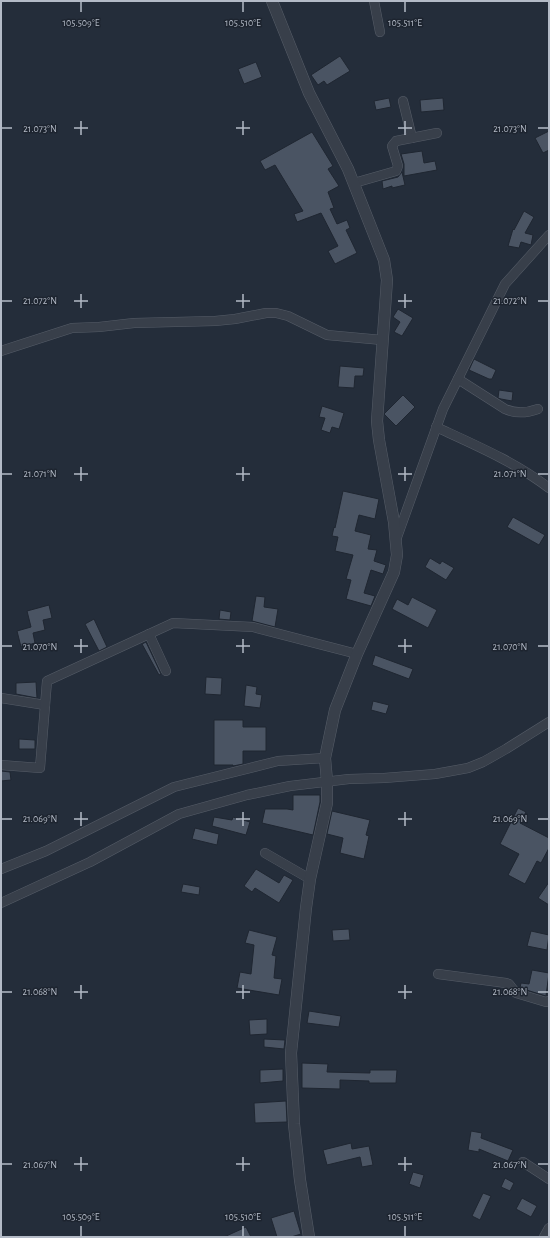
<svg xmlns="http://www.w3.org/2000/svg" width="550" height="1238" viewBox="0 0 550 1238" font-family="'Alegreya Sans',sans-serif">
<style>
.building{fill:#4a5463;stroke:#1f2631}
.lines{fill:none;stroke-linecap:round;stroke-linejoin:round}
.minor-casing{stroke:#565d68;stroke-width:10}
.tertiary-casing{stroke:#565d68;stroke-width:12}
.minor{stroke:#383f4a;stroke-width:9}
.tertiary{stroke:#383f4a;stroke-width:11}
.ticks{fill:none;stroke:#b3bac6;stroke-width:1.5}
.ticks-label{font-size:10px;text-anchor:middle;fill:#b3bac6;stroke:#1d242f;stroke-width:3;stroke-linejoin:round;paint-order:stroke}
</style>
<rect width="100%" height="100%" fill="#242d3a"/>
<!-- building -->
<g class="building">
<polygon points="340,56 350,71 327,85 324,81 318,85 311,75"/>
<polygon points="256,62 262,77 244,84 238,69"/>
<polygon points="389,98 391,107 376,110 374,101"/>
<polygon points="443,98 444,110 421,112 420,100"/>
<polygon points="549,131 549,150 543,153 535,138"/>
<polygon points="312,132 333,166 328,169 339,186 328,192 334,208 330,209 337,224 347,220 350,228 346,230 357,253 335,264 328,251 338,246 321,213 297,222 294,214 303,211 275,165 265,170 260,161"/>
<polygon points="422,151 424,163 435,161 437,170 404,176 404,164 401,154"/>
<polygon points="402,172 405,185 392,188 392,186 383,189 382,181 398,177"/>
<polygon points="524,211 534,217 525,233 533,235 531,245 521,242 519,248 508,246 513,229 514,230"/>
<polygon points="398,309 413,318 402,336 394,332 400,322 393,317"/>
<polygon points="474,359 496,370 492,379 489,379 469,370"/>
<polygon points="340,366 364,368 363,376 355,376 354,388 338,387"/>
<polygon points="499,390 513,392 512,401 501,399 498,398"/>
<polygon points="403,395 415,407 396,426 384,414"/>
<polygon points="322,406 344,413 339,429 332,427 330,433 321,430 325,418 319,417"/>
<polygon points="343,491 379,499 375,519 359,515 355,531 371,535 368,549 377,550 374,561 386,565 383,574 371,570 364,593 375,596 371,606 346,599 351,580 346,579 353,555 335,551 338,537 332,536 334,527 335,528"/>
<polygon points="513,517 545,535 539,545 507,527"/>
<polygon points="430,558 440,564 442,561 454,568 446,580 425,567"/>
<polygon points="256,596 265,597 264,607 278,609 275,627 252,621"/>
<polygon points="412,597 437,610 428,628 392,609 397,599 408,605"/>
<polygon points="49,605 52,618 43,620 45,630 33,633 35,643 21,647 17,631 31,627 27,611"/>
<polygon points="220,610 231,612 230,620 219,619"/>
<polygon points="94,619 107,647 99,651 85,624"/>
<polygon points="146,642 161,674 159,675 142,644"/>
<polygon points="375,655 413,669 409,679 372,665"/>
<polygon points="206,677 222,678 221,695 205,694"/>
<polygon points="36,682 37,698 16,694 16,683"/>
<polygon points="246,685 257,687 256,694 262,695 260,708 244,706"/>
<polygon points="373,701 389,705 386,714 371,710"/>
<polygon points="214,720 243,720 243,727 266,727 266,751 243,751 243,764 233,766 233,765 214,765"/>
<polygon points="19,739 35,740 35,749 19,749"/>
<polygon points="1,771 10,772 11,780 1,781"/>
<polygon points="293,795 320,795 320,802 313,835 262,823 265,809 287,809 293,810"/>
<polygon points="518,808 526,812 520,823 549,838 549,848 541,863 537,861 525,884 508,875 519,854 500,844"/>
<polygon points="332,811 370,820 366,835 369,836 364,859 340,853 343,838 327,834"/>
<polygon points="214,817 232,820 233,817 250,822 246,835 212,826"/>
<polygon points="195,828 219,834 217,845 192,839"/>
<polygon points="256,869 279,883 284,875 293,880 279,903 255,888 252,892 244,886"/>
<polygon points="549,882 549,905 538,898"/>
<polygon points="183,884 200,887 199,895 181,892"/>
<polygon points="349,929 350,940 333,941 332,930"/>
<polygon points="249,930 277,937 272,955 276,956 274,978 282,979 279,995 237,988 240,972 251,974 254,945 245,943"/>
<polygon points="531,931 549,935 547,950 527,946"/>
<polygon points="532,970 549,973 546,996 520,988 521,983 529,984"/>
<polygon points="309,1011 341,1016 339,1027 307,1023"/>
<polygon points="267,1019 267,1034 250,1035 249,1020"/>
<polygon points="264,1039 285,1040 284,1049 264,1047"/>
<polygon points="302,1063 328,1064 327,1072 370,1073 370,1070 397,1070 396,1083 369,1083 369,1081 340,1080 340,1089 302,1088"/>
<polygon points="283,1069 283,1081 260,1083 260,1070"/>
<polygon points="286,1101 287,1122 255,1123 254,1103"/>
<polygon points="471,1131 482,1133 481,1138 513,1150 508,1161 479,1149 479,1152 468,1150"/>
<polygon points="351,1143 352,1149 369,1146 373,1165 362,1167 360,1157 327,1165 323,1150"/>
<polygon points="413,1172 424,1175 420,1188 409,1184"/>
<polygon points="505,1178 514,1183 510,1191 501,1187"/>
<polygon points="483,1193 491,1196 480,1220 472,1216"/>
<polygon points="522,1198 537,1206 531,1217 516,1209"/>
<polygon points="294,1211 301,1234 291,1237 277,1237 271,1218"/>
<polygon points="246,1227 251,1237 224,1237"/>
</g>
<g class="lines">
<!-- minor casing -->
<g class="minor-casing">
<g id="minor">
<polyline points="374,1 380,32"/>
<polyline points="403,101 412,138"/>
<polyline points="354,183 396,171 398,166 392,146 396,141 437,133"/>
<polyline points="1,351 72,328 99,327 134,323 215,321 235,319 266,313 276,313 288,316 327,335 382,340"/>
<path d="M458 379 505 409C516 414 527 413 538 409"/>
<path d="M436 427C475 445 515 462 549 488"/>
<polyline points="396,540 443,409 505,284 549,235"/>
<polyline points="149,634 166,671"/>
<polyline points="1,698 45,705"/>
<polyline points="1,765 40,768 47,681 173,623 253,627 357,654"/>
<polyline points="265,853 310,879"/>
<polyline points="1,869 46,851 174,787 278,761 325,758"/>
<polyline points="1,903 90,862 179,814 247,795 290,786 349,779 384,778 435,774 468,768 483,762 506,749 549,722"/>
<polyline points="438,974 506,983 509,984 516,993 546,1002 549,1001"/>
<polyline points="523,1162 549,1179"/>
<polyline points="544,1237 549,1228"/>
</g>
</g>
<!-- tertiary casing -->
<g class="tertiary-casing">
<polyline id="tertiary" points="272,1 309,93 348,169 384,260 387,280 377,421 379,440 394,522 397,555 394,572 357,654 335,710 325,758 327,781 327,803 310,879 306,908 291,1053 294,1124 300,1180 309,1237"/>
</g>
<!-- minor -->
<use href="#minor" class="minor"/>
<!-- tertiary -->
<use href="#tertiary" class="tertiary"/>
</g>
<!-- ticks -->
<path class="ticks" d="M81 2V12M243 2V12M405 2V12M81 121V135M243 121V135M405 121V135M2 128H12M74 128H88M236 128H250M398 128H412M538 128H548M81 294V308M243 294V308M405 294V308M2 301H12M74 301H88M236 301H250M398 301H412M538 301H548M81 467V481M243 467V481M405 467V481M2 474H12M74 474H88M236 474H250M398 474H412M538 474H548M81 639V653M243 639V653M405 639V653M2 646H12M74 646H88M236 646H250M398 646H412M538 646H548M81 812V826M243 812V826M405 812V826M2 819H12M74 819H88M236 819H250M398 819H412M538 819H548M81 985V999M243 985V999M405 985V999M2 992H12M74 992H88M236 992H250M398 992H412M538 992H548M81 1157V1171M243 1157V1171M405 1157V1171M2 1164H12M74 1164H88M236 1164H250M398 1164H412M538 1164H548M81 1226V1236M243 1226V1236M405 1226V1236"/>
<g class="ticks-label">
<text x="81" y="26">105.509°E</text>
<text x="243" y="26">105.510°E</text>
<text x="405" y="26">105.511°E</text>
<text x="40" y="132">21.073°N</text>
<text x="510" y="132">21.073°N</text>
<text x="40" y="304">21.072°N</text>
<text x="510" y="304">21.072°N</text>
<text x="40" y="477">21.071°N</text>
<text x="510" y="477">21.071°N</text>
<text x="40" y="650">21.070°N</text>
<text x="510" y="650">21.070°N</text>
<text x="40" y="822">21.069°N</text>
<text x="510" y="822">21.069°N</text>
<text x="40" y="995">21.068°N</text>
<text x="510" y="995">21.068°N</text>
<text x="40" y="1168">21.067°N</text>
<text x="510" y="1168">21.067°N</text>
<text x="81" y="1220">105.509°E</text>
<text x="243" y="1220">105.510°E</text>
<text x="405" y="1220">105.511°E</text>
</g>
<!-- border -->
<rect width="550" height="1238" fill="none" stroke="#b3bac6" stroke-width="4"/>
</svg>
